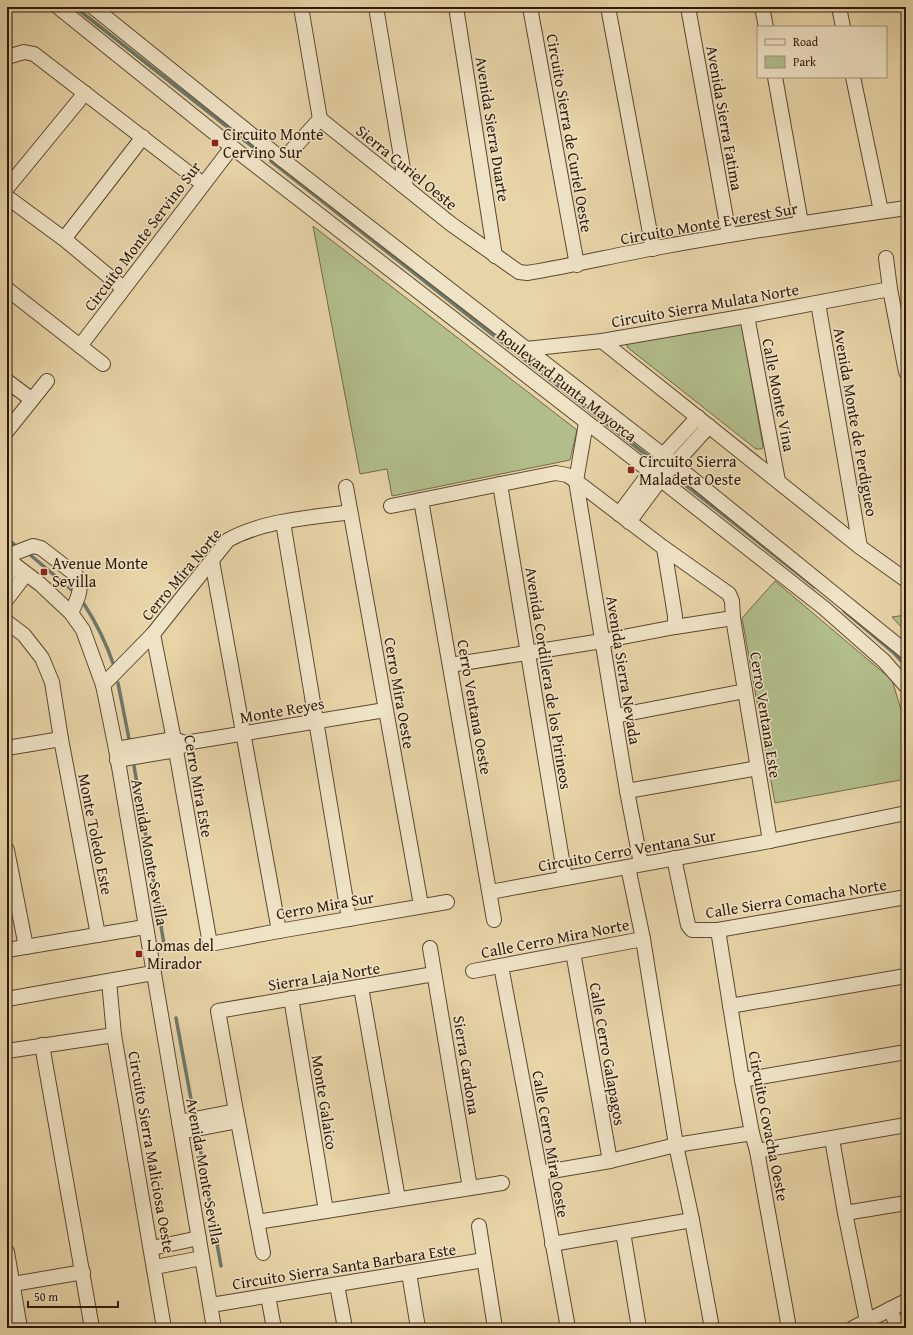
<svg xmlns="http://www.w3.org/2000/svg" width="913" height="1335" viewBox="0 0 913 1335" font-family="'Gentium Book Plus',serif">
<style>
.green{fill:#b1bd8a;stroke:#706b4a}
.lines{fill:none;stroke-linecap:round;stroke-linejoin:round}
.stream{stroke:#6d786b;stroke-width:3.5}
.minor-casing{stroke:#5d4830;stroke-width:16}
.minor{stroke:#efe3c6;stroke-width:14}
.poi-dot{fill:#8f2418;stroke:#efe3c6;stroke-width:1.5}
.labels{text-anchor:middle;stroke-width:3;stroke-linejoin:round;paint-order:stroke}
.street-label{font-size:16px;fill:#2f1909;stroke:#efe3c6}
.poi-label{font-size:16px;fill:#2f1909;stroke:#efe3c6;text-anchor:start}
</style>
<rect width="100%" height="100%" fill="#e7d4a7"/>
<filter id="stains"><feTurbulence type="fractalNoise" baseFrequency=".005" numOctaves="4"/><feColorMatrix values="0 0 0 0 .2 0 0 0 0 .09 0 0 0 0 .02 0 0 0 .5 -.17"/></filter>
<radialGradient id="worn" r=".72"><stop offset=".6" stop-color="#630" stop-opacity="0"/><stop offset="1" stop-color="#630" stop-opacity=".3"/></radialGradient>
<!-- green -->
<g class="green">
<polygon points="313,226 577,430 570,460 392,496 387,469 360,474"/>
<polygon points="741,323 763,446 762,449 756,449 627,347 627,343"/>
<polygon points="775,581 892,680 906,726 906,779 775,803 742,618"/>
<polygon points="906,615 906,632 892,617"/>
</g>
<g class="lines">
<!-- stream -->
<g class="stream">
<polyline points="75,7 258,151"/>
<polyline points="271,161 654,461"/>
<polyline points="674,476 815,587"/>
<polyline points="7,538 16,546"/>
<polyline points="28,553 73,591"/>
<path d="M84 604C97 624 106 642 114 666"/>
<polyline points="844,611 894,653 906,666"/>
<polyline points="118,683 129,739"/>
<polyline points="134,766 165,950"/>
<polyline points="176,1018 193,1110"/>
<polyline points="198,1137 221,1266"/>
</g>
<!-- minor casing -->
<g class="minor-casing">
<g id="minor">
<polyline points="58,7 232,147 651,472 824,608 884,661 906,686"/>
<polyline points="93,7 283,160 663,455 906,652"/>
<polyline points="301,7 320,119"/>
<polyline points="376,7 406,187"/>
<polyline points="456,7 495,256"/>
<polyline points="530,7 577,265"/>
<polyline points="608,7 653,249"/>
<polyline points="688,7 729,235"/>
<polyline points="762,7 766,27"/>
<polyline points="839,7 843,27"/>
<polyline points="7,57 24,52 34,54 203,184"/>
<polyline points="775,77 801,223"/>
<polyline points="853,77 881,211"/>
<path d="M283 160 320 119 451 224 519 272 527 273C570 266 612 256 655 248 738 233 822 220 906 208"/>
<polyline points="7,188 85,93"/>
<polyline points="7,197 64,239 123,288"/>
<polyline points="64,239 143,137"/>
<polyline points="886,258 890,289 906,372"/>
<polyline points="7,289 103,364"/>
<polyline points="818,303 860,547"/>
<polyline points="747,316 778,481"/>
<polyline points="602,341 860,547 906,580"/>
<polyline points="80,346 232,147"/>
<polyline points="526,349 602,341 747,316 890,289"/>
<polyline points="7,381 31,399"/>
<polyline points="586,423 576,481 627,791 641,864"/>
<polyline points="7,431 47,381"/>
<polyline points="500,484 565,878"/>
<polyline points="346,487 421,905"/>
<polyline points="421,500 494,920"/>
<polyline points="391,506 556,473 567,475 576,481 664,548 729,594 732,601 733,618 770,841"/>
<polyline points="619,514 663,455 698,417"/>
<polyline points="283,522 349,919"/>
<polyline points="629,522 660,480 709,426"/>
<polyline points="664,548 675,616 675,627"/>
<path d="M7 556 33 546 41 548 76 575C84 590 77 599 71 613"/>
<polyline points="7,559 40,584 71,613 83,630 103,685 116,749 214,1328"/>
<polyline points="212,561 279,931"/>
<polyline points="7,576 15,565"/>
<polyline points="7,599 26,574"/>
<polyline points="7,622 24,635 42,658 52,682 61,739 98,935"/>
<polyline points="153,634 175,745 210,944 279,931 447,902"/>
<polyline points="450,665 602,641 675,627 733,618"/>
<path d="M103 685 153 634 228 540C264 520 310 518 350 512"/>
<polyline points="615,716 745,691"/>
<polyline points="7,748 61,739"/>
<polyline points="116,749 174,739 185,743 385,710"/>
<polyline points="117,760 176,750 183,745"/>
<polyline points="627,791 758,768"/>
<polyline points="7,850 26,947"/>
<polyline points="674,858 688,925 692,930 718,930 906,897"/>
<polyline points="628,867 643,939 676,1145 692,1220 712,1328"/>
<polyline points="490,892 770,841 906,813"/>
<polyline points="718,930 742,1080 752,1133 757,1151 789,1328"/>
<polyline points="430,948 470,1188"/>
<polyline points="7,950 145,927"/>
<polyline points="573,952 610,1161"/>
<polyline points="501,966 540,1173 568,1328"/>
<polyline points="473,971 643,939"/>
<polyline points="109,981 114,1035 164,1328"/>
<polyline points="361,987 398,1199"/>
<polyline points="291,998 326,1211"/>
<polyline points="7,999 153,973"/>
<polyline points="730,1006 906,976"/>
<polyline points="42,1045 92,1328"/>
<polyline points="7,1051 114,1035"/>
<polyline points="742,1080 906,1052"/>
<polyline points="179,1122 236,1111"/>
<polyline points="181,1132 238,1121"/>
<polyline points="832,1139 845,1213 867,1321"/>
<polyline points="757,1151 906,1125"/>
<polyline points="540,1173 610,1161 676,1145 752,1133"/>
<polyline points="845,1213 906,1203"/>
<polyline points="257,1222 502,1183"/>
<polyline points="479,1226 495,1328"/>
<polyline points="623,1232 639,1328"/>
<polyline points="552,1244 692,1220"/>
<polyline points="152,1248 199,1238"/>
<polyline points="7,1252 20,1328"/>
<polyline points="263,1253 236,1111 218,1011 434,974"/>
<polyline points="155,1267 202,1258"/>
<polyline points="409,1273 418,1328"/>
<polyline points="13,1284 83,1272"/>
<polyline points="337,1285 345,1328"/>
<polyline points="268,1296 274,1328"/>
<polyline points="211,1305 484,1260"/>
<polyline points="890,1309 898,1328"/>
<polyline points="853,1328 906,1301"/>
</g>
</g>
<!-- minor -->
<use href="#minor" class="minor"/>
</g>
<!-- markers -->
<g class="poi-dot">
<rect x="211" y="139" width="8" height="8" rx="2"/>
<rect x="627" y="466" width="8" height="8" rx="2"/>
<rect x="40" y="568" width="8" height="8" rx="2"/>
<rect x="135" y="950" width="8" height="8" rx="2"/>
</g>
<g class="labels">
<!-- street labels -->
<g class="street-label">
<text transform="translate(725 118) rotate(80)" y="6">Avenida Sierra Fatima</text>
<text transform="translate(493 129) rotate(81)" y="6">Avenida Sierra Duarte</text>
<text transform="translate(570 133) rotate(80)" y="6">Circuito Sierra de Curiel Oeste</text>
<text transform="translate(407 167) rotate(39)" y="6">Sierra Curiel Oeste</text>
<text transform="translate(709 223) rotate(-10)" y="6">Circuito Monte Everest Sur</text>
<text transform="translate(142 236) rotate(-53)" y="6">Circuito Monte Servino Sur</text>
<text transform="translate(705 305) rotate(-10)" y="6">Circuito Sierra Mulata Norte</text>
<text transform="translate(567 385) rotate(38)" y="6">Boulevard Punta Mayorca</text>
<text transform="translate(779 395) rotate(79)" y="6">Calle Monte Vina</text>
<text transform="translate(856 422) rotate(80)" y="6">Avenida Monte de Perdigueo</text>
<text transform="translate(181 574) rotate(-50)" y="6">Cerro Mira Norte</text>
<text transform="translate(624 670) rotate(81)" y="6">Avenida Sierra Nevada</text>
<text transform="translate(549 678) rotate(81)" y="6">Avenida Cordillera de los Pirineos</text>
<text transform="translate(400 693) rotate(80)" y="6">Cerro Mira Oeste</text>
<text transform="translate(475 707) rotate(80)" y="6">Cerro Ventana Oeste</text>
<text transform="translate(282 710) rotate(-10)" y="6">Monte Reyes</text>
<text transform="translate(766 715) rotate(81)" y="6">Cerro Ventana Este</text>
<text transform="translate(199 786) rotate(80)" y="6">Cerro Mira Este</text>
<text transform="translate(96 834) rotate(79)" y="6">Monte Toledo Este</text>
<text transform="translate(627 850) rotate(-10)" y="6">Circuito Cerro Ventana Sur</text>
<text transform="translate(150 852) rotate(80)" y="6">Avenida Monte Sevilla</text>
<text transform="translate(796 898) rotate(-9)" y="6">Calle Sierra Comacha Norte</text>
<text transform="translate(325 905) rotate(-10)" y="6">Cerro Mira Sur</text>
<text transform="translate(555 938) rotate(-11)" y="6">Calle Cerro Mira Norte</text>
<text transform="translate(324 976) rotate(-9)" y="6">Sierra Laja Norte</text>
<text transform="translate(608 1054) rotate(80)" y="6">Calle Cerro Galapagos</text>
<text transform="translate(467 1065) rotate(81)" y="6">Sierra Cardona</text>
<text transform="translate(325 1102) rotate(81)" y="6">Monte Galaico</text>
<text transform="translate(769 1126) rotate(79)" y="6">Circuito Covacha Oeste</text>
<text transform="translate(551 1144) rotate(80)" y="6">Calle Cerro Mira Oeste</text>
<text transform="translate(152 1152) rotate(80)" y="6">Circuito Sierra Maliciosa Oeste</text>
<text transform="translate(205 1171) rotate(80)" y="6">Avenida Monte Sevilla</text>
<text transform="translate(344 1266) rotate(-9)" y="6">Circuito Sierra Santa Barbara Este</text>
</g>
<!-- poi labels -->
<g class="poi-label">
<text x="223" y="140">Circuito Monte<tspan x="223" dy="18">Cervino Sur</tspan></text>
<text x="639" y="467">Circuito Sierra<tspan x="639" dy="18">Maladeta Oeste</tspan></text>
<text x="52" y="569">Avenue Monte<tspan x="52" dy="18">Sevilla</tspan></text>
<text x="147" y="951">Lomas del<tspan x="147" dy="18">Mirador</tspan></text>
</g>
</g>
<!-- margin -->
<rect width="913" height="1335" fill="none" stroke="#e7d4a7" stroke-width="24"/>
<rect x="8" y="8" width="897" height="1319" fill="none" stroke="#2f1909" stroke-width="2"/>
<rect x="12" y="12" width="889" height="1311" fill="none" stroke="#2f1909"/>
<!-- legend -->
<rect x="757" y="26" width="130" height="52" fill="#efe3c6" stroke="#a2927a"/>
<rect x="765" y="39" width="20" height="6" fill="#efe3c6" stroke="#a2927a"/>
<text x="793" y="46" font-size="12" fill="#2f1909">Road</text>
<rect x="765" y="56" width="20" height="12" fill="#b1bd8a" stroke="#a2927a"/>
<text x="793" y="66" font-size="12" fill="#2f1909">Park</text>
<!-- scale -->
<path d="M28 1301v6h90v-6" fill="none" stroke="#2f1909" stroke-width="2"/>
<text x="34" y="1301" font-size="12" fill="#2f1909" stroke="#efe3c6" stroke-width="3" paint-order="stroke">50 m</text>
<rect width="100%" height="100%" filter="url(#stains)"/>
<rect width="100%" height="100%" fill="url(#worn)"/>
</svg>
